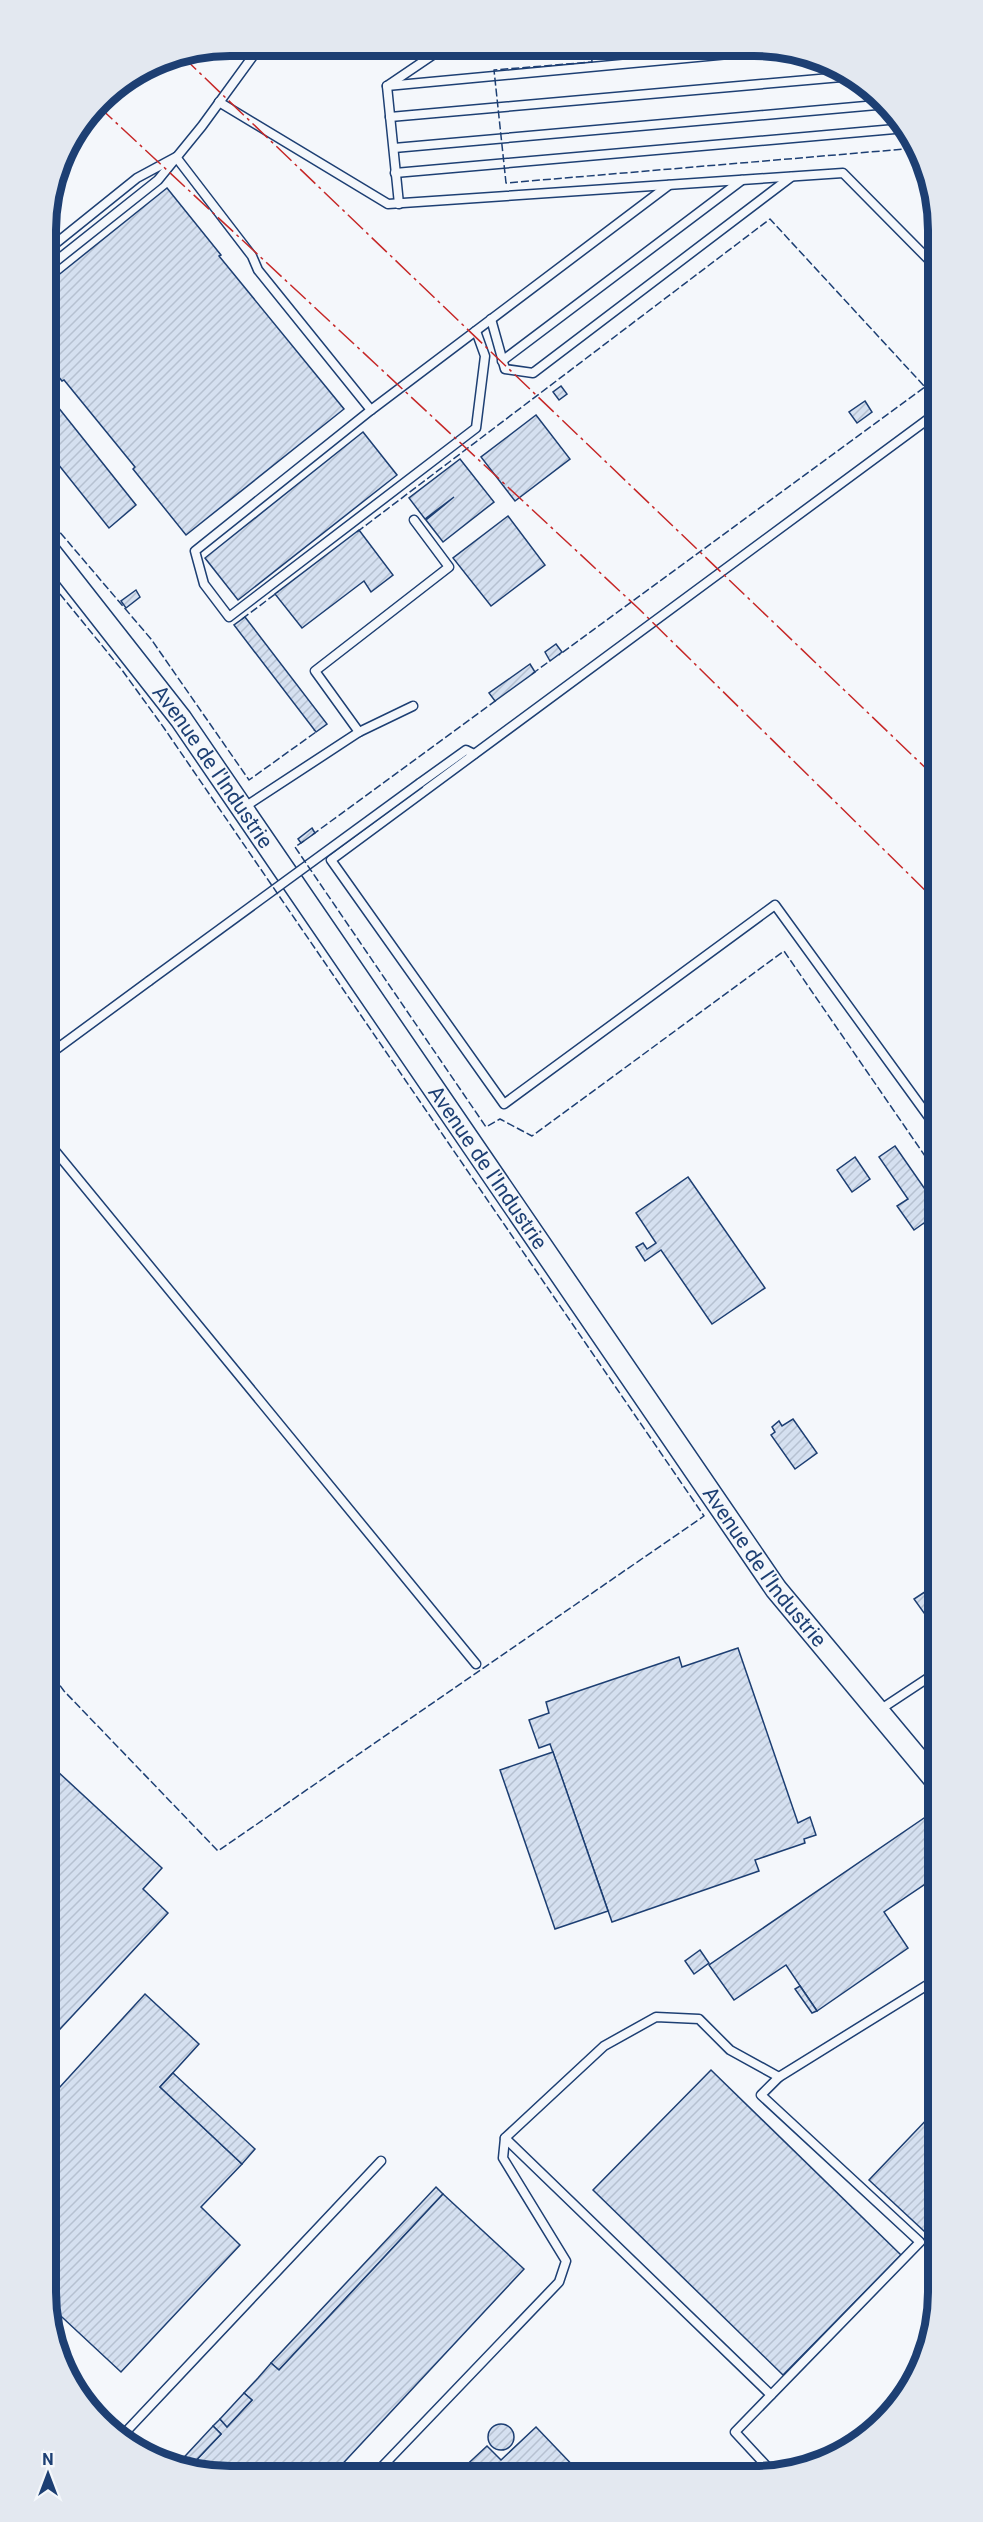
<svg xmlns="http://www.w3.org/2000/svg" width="983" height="2522" viewBox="0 0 983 2522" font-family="Roboto,sans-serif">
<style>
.building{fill:url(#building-hatch);stroke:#1d3f73;stroke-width:1.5}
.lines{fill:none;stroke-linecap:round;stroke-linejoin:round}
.service-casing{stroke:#1d3f73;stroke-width:11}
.tertiary-casing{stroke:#1d3f73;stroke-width:24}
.service{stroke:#f4f7fb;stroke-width:8}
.tertiary{stroke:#f4f7fb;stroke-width:21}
.service-bridge-casing{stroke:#1d3f73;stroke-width:11;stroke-linecap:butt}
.service-bridge{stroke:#f4f7fb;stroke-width:8}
.fence{stroke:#1d3f73;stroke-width:1.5;stroke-dasharray:8 3;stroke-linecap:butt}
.power{stroke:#c62828;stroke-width:1.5;stroke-dasharray:21 4.5 3 4.5;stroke-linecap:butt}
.labels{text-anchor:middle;stroke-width:4.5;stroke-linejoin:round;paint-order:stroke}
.street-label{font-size:21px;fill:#1d3f73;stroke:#f4f7fb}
.rim{fill:none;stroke:#1d3f73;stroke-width:8}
</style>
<defs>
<pattern id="building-hatch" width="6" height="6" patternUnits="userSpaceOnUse" patternTransform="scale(1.5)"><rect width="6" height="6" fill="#d5e0f0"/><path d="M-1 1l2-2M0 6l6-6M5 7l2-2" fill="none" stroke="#b6c1d1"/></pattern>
</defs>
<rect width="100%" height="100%" fill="#f4f7fb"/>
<!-- building -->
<g class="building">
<polygon points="167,188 221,255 219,256 344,409 186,535 133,469 135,467 64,380 62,381 46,361 46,285"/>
<polygon points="561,386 567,394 559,400 553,392"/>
<polygon points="46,392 136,505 109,528 46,449"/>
<polygon points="865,401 872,412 857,423 849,412"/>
<polygon points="536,415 570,459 515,501 481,457"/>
<polygon points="363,432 397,475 238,600 205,558"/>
<polygon points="460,459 494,502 443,542 426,520 454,497 425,519 409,498"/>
<polygon points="508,516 545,565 491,606 453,558"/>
<polygon points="359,530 393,575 371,592 364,581 302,628 275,594"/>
<polygon points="136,590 140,597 126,608 121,601"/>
<polygon points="245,617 327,724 316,732 234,625"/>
<polygon points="556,644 562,652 550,661 545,652"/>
<polygon points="530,664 535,672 495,701 489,693"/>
<polygon points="312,828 315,833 301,843 298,839"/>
<polygon points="895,1146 936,1205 936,1219 926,1226 924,1223 914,1230 897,1206 908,1199 879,1157"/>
<polygon points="855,1157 870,1179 852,1192 837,1170"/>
<polygon points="688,1177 765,1288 712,1324 661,1250 645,1261 636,1247 643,1243 647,1249 656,1243 636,1213"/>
<polygon points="793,1419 817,1453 795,1469 771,1435 775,1432 772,1427 779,1421 782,1426"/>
<polygon points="937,1584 937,1631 914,1599"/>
<polygon points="738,1648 798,1823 810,1817 816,1835 804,1839 805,1843 755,1860 759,1871 612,1922 550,1744 539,1748 529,1720 549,1713 546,1702 679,1657 682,1667"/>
<polygon points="553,1752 608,1911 555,1929 500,1770"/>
<polygon points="56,1770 162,1868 143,1889 168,1913 48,2042 48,1779"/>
<polygon points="927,1816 937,1831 937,1876 884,1912 908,1948 817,2011 786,1965 734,2000 709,1965"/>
<polygon points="700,1950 709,1963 694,1974 685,1961"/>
<polygon points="800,1986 817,2011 812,2013 795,1989"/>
<polygon points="145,1994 199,2044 160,2087 242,2164 201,2207 240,2245 121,2372 49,2305 48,2100"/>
<polygon points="711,2070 901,2255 783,2375 593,2190"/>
<polygon points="173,2073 255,2149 242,2164 160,2087"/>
<polygon points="931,2115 937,2121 938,2244 869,2180"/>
<polygon points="436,2187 443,2194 279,2370 271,2363"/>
<polygon points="443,2194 524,2269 334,2473 194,2474 186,2471 221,2434 213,2426 220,2419 227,2427 252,2400 244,2393 258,2378 271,2363 279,2370"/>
<polygon points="244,2393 252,2400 227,2427 220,2419"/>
<circle cx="501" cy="2437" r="13"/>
<polygon points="213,2426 221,2434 186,2471 175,2467"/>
<polygon points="536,2427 580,2473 458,2473 487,2446 501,2460"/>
</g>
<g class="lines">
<!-- service casing -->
<g class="service-casing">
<g id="service">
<polyline points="387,86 783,49"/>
<polyline points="219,102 388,204 843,173 934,265"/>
<polyline points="89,116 111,100 132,76"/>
<polyline points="390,117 853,76"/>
<polyline points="394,148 888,104"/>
<polyline points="395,173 906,128"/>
<polyline points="399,204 387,86 446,46"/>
<polyline points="45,252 137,178 176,157 252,256 258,270 371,410 669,185"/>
<polyline points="46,269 158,180 202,126 261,45"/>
<polyline points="491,319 505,369 533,373 791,177"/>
<polyline points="502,361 742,180"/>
<polyline points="371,410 195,551 204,584 229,617 476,428 485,356 476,331"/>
<polyline points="935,414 331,860 504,1104 775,905 936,1127"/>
<polyline points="359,732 315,671 449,567 414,520"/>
<polyline points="420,783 466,750 474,754"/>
<polyline points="243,808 359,732 413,706"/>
<polyline points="47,1056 149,981"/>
<polyline points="47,1141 476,1664"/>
<polyline points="878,1711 937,1672"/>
<polyline points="505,2138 771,2395"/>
<polyline points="120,2438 381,2161"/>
<polyline points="376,2473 559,2282 566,2261 503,2158 505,2138 604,2046 656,2017 699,2019 730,2050 779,2077 937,1979"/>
<polyline points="773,2473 735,2432 920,2242 761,2095 779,2077"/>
</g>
</g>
<!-- tertiary casing -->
<g class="tertiary-casing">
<g id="tertiary">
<path id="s1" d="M46 547 181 719 776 1589 937 1782"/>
</g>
</g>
<!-- service -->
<use href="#service" class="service"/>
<!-- tertiary -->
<use href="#tertiary" class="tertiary"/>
<!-- service-bridge casing -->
<g class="service-bridge-casing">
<polyline id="service-bridge" points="149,981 420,783"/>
</g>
<!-- service-bridge -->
<use href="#service-bridge" class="service-bridge"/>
<!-- fence -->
<g class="fence">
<polyline points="591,47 592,62 494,70 506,183 917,148"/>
<polyline points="46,516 151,639 249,780 316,732 314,730"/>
<polyline points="357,532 770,219 925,387 559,655"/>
<polyline points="46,577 122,670 164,728 704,1516 218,1851 64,1691 48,1669"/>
<polyline points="242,619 278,592"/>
<polyline points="532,674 551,660"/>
<polyline points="312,835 498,699"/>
<polyline points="304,841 295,847 486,1127 500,1119 532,1136 784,951 936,1172"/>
</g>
<!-- power -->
<g class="power">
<polyline points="181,55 935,777"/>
<polyline points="97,105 638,608 935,900"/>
</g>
</g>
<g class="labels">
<!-- street labels -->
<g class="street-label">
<text dy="7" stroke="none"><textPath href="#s1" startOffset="276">Avenue de l'Industrie</textPath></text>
<text dy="7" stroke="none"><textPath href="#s1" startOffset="762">Avenue de l'Industrie</textPath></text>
<text dy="7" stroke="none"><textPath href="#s1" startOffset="1248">Avenue de l'Industrie</textPath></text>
</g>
</g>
<!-- crop -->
<path d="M0 0H983V2522H0ZM230 56H754A174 174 0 0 1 928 230V2292A174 174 0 0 1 754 2466H230A174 174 0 0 1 56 2292V230A174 174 0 0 1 230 56Z" fill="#e3e8f0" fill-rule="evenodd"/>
<path class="rim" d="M230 56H754A174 174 0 0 1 928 230V2292A174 174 0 0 1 754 2466H230A174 174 0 0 1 56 2292V230A174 174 0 0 1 230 56Z"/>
<!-- north arrow -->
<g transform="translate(48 2474)" stroke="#f4f7fb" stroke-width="4.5" paint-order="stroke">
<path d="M0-4.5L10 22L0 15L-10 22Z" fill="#1d3f73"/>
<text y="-9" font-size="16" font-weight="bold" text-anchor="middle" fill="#1d3f73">N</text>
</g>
</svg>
